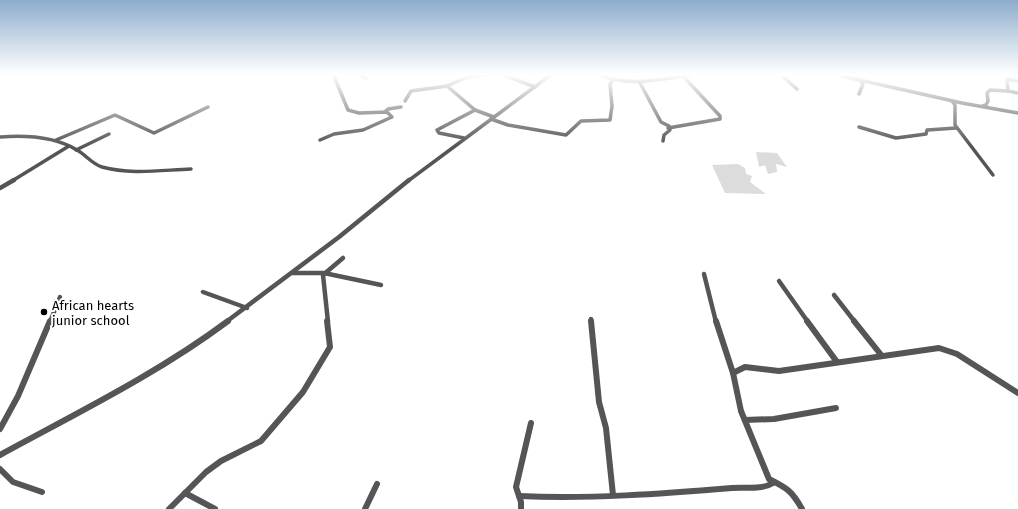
<svg xmlns="http://www.w3.org/2000/svg" width="1018" height="509" viewBox="0 0 1018 509" font-family="'Fira Sans',sans-serif">
<style>
.green{fill:#dcdcdc}
.lines{fill:none;stroke-linecap:round;stroke-linejoin:round}
.minor-far2{stroke:#555;stroke-width:3.5}
.minor-far1{stroke:#555;stroke-width:4.5}
.minor{stroke:#555;stroke-width:6}
.poi-dot{fill:#000;stroke:#fff;stroke-width:1.5}
.labels{text-anchor:middle;stroke-width:4;stroke-linejoin:round;paint-order:stroke}
.poi-label{font-size:13px;fill:#000;stroke:#fff;text-anchor:start}
</style>
<rect width="100%" height="100%" fill="#fff"/>
<!-- green -->
<g class="green">
<polygon points="756,152 777,153 787,167 776,164 777,172 768,174 765,165 759,167"/>
<polygon points="738,164 745,168 746,174 752,176 750,182 766,194 725,193 712,165"/>
</g>
<g class="lines">
<!-- minor-far2 -->
<g class="minor-far2">
<polyline points="357,74 366,78"/>
<polyline points="501,74 535,87"/>
<path d="M598 74C627 88 664 79 694 74"/>
<polyline points="780,74 797,89"/>
<polyline points="833,74 962,103 1018,113"/>
<polyline points="639,81 661,122 669,126 670,130 664,135 663,141"/>
<polyline points="447,86 475,110 494,117"/>
<polyline points="1008,91 1018,93"/>
<polyline points="859,94 863,84 860,80"/>
<polyline points="405,101 411,91 447,86 465,78 489,74"/>
<polyline points="952,101 955,105 955,125 993,175"/>
<polyline points="983,106 986,105 988,101 987,93 990,90 1008,91 1007,79 1018,81"/>
<polyline points="385,112 388,109 401,107"/>
<polyline points="491,119 508,125 566,135 581,121 610,120 612,106 610,84 613,80"/>
<polyline points="859,127 896,138 926,134 927,130 956,128"/>
<polyline points="668,128 720,119 720,116 683,76"/>
<path d="M0 137C26 135 54 136 77 150 86 155 92 164 102 167 131 175 162 170 191 169"/>
<polyline points="464,138 439,133 437,130 475,110"/>
<polyline points="56,140 115,115 154,133 208,107"/>
<polyline points="320,140 334,134 363,130 392,117 387,112 359,113 348,110 333,74"/>
<polyline points="76,150 109,134"/>
<polyline points="12,181 69,146"/>
<polyline points="408,181 552,74"/>
</g>
<!-- minor-far1 -->
<g class="minor-far1">
<polyline points="0,188 14,180"/>
<polyline points="292,273 324,273 381,285"/>
<polyline points="704,274 716,322"/>
<polyline points="779,281 808,322"/>
<polyline points="203,292 247,308"/>
<polyline points="834,295 855,322"/>
<polyline points="591,319 591,322"/>
<polyline points="50,322 60,297"/>
<polyline points="226,322 339,237 409,180"/>
<polyline points="328,322 323,275 343,258"/>
</g>
<!-- minor -->
<g class="minor">
<polyline points="591,321 599,402 606,428 613,495"/>
<path d="M716 321 733 373 741 411 769 479C787 488 792 491 802 509"/>
<polyline points="807,321 837,362"/>
<polyline points="854,321 882,356"/>
<polyline points="733,373 745,367 779,371 939,348 957,354 1018,393"/>
<polyline points="745,420 774,419 836,408"/>
<polyline points="0,429 18,396 50,321"/>
<path d="M0 455C77 413 157 374 228 321"/>
<polyline points="0,469 13,482 42,492"/>
<polyline points="185,493 215,509"/>
<path d="M519 496C590 499 661 494 732 488 745 487 762 490 773 483"/>
<polyline points="169,509 206,472 221,461 261,441 303,392 330,347 327,321"/>
<polyline points="365,509 377,484"/>
<polyline points="521,509 521,502 516,487 531,423"/>
</g>
</g>
<!-- sky -->
<linearGradient id="sky" x2="0" y2="1"><stop stop-color="#8cadcc"/><stop offset="0.51" stop-color="#fff"/><stop offset="1" stop-color="#fff" stop-opacity="0"/></linearGradient>
<rect width="1018" height="146" fill="url(#sky)"/>
<!-- markers -->
<circle class="poi-dot" cx="44" cy="312" r="4"/>
<g class="labels">
<!-- poi labels -->
<g class="poi-label">
<text x="52" y="310">African hearts<tspan x="52" dy="15">junior school</tspan></text>
</g>
</g>
</svg>
